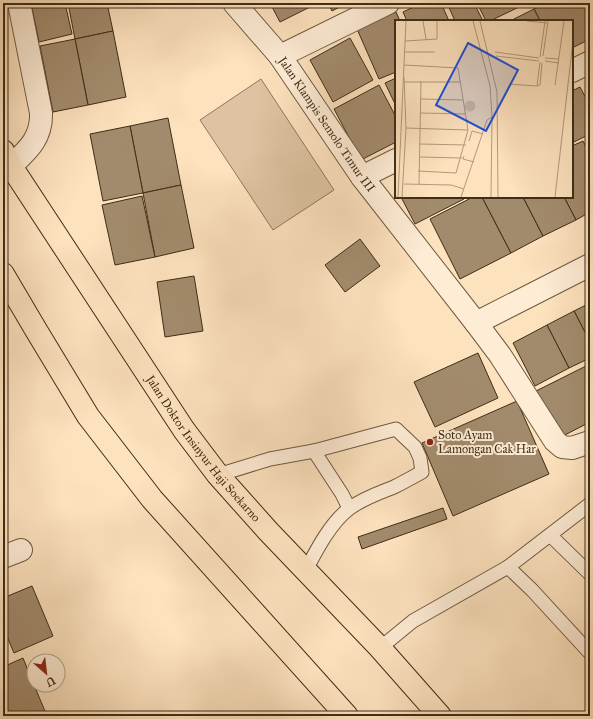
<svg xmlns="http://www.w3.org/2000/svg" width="593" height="719" viewBox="0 0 593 719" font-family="'IM FELL Great Primer',serif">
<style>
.green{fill:#ddc3a1;stroke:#8e785c}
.building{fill:#a28b6d;stroke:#3f2d16}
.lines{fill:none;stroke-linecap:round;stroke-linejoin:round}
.lane-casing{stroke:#6e5a40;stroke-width:15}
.street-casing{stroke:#6e5a40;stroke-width:24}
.primary-casing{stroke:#3f2d16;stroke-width:24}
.lane{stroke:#feecd5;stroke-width:13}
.street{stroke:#feecd5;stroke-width:22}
.primary{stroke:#fde2be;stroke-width:22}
.poi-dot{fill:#8f2418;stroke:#feecd5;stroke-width:1.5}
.labels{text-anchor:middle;stroke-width:4;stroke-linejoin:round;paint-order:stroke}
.street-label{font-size:12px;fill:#3f2d16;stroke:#feecd5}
.poi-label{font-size:12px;fill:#3f2d16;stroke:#feecd5;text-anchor:start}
.inset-road{fill:none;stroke:#b19a7b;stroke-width:1}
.view{fill:#1d4ed8;fill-opacity:0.15;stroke:#1d4ed8;stroke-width:2}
.inset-edge{fill:none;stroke:#3f2d16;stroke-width:2}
</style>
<rect width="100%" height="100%" fill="#fde2be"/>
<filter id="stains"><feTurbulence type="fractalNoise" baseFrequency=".005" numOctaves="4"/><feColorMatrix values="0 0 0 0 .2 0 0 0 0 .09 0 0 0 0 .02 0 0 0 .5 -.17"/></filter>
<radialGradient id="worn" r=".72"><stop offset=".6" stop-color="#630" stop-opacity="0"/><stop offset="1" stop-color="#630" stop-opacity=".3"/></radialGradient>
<!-- green -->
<polygon class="green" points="261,79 334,190 273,230 200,120"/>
<!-- building -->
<g class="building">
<polygon points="31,3 65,3 72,34 39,42"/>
<polygon points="68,3 107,3 113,31 75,39"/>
<polygon points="270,3 318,3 280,22"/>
<polygon points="328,3 347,3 332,11"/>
<polygon points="422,3 441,3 449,21 407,21 403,12"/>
<polygon points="447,3 474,3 483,21 455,21"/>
<polygon points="477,3 515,3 517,8 490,21 486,21"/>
<polygon points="515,3 527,3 517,8"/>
<polygon points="545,3 584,3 590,15 590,39 572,48 572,21 540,21 534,9"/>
<polygon points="584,3 590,3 590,15"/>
<polygon points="534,9 540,21 510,21"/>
<polygon points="396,12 400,21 396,21 396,72 379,79 357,29"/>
<polygon points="113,31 126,97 88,105 75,39"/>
<polygon points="350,38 373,80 333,102 310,60"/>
<polygon points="75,39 88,105 53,112 40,46"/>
<polygon points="396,78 396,106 385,83"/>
<polygon points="379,85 396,117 396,142 361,160 334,109"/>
<polygon points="580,87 590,106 590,134 572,143 572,91"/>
<polygon points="168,118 181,185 143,193 130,126"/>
<polygon points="130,126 143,193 103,201 90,134"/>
<polygon points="583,141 590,155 590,212 576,220 564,197 572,197 572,146"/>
<polygon points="181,185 194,248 155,257 143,193"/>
<polygon points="142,196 155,257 115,265 102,205"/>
<polygon points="401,197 462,197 464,199 415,224"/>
<polygon points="473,197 482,197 511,253 460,279 430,219"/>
<polygon points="482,197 523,197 543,236 511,253"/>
<polygon points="523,197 564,197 576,220 543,236"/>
<polygon points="360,239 380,266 345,292 325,265"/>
<polygon points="194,276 203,331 165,337 157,282"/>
<polygon points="590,303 590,342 574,311"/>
<polygon points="574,311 590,342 590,358 569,368 547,325"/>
<polygon points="547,325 569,368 535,386 513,343"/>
<polygon points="478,353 498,398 435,427 414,382"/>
<polygon points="588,365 590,369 590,422 559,438 536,391"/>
<polygon points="517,401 549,474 453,516 422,443"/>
<polygon points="443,508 447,519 362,549 358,537"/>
<polygon points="32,586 53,636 14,653 3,627 3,598"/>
<polygon points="23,658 34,685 47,716 3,716 3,667"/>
</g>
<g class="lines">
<!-- lane casing -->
<g class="lane-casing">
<g id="lane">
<polyline points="314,451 342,494 349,508"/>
<path d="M218 475 270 459 314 451 396 429 415 447 420 458 422 472C413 477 404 482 394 487 379 493 364 498 350 508 331 522 317 549 306 570"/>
<polyline points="550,535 590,574"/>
<polyline points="508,567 590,504"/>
<polyline points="380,648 413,621 508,567 532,590 590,653"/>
</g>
</g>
<!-- street casing -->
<g class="street-casing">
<g id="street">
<path id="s1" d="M234 3 280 56 362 177 476 323 500 355 555 441 562 447 572 448 590 442"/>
<polyline points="280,56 388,3"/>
<polyline points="572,71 590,62"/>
<path d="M11 166C28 150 42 138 41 113L19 3"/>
<polyline points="362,177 396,160"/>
<polyline points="476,323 590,265"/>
<polyline points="3,557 21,550"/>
</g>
</g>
<!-- primary casing -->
<g class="primary-casing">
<g id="primary">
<path id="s2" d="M3 151 11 166 184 430 218 475 268 531 380 648 440 716"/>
<polyline points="3,274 36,330 88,416 152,499 347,716"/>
</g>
</g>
<!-- lane -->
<use href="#lane" class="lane"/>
<!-- street -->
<use href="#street" class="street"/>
<!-- primary -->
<use href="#primary" class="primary"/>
</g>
<!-- markers -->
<circle class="poi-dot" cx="430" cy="442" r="4"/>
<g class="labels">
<!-- street labels -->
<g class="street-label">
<text dy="4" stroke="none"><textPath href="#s1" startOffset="153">Jalan Klampis Semolo Timur III</textPath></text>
<text dy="4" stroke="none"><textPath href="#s2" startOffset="359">Jalan Doktor Insinyur Haji Soekarno</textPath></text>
</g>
<!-- poi labels -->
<g class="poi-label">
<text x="438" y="439">Soto Ayam<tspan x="438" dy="14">Lamongan Cak Har</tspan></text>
</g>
</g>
<!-- overview -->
<g transform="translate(395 20)">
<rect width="178" height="178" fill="#fde2be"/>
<path d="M69.5 86a5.5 5.5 0 1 1 11 0a5.5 5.5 0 1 1-11 0Z" fill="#ddc3a1"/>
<path class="inset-road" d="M28 1 31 19M78 1 95 66 97 97 96 177M85 1 102 72 103 177M132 1 152 3M10 21 42 19V1M10 32H40M100 32 144 38M101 36 144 41M148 36 153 1M145 37 150 1M150 38 164 39M150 41 164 43M9 45 63 48 73 110 61 153 23 151M9 62H65M114 64 142 66M160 65 169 1M142 66 145 65 147 43M142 66 145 42M26 79 68 80M26 93 70 94M11 108 73 110M74 121 77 111 88 114M25 124 71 125M69 136 68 139 79 142M25 137 67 138M9 164 56 165 69 169M24 164 26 61M3 177 11 1M7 177 11 108 9 57M66 177 92 100 97 97M160 177 178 21"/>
<path class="view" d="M73 23 123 50 91 111 41 85Z"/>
<rect width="178" height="178" class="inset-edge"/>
</g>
<!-- margin -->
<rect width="593" height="719" fill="none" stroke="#fde2be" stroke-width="16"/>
<rect x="4" y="4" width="585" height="711" fill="none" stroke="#3f2d16" stroke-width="2"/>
<rect x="8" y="8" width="577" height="703" fill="none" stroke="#3f2d16"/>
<!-- north arrow -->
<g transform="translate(46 673) rotate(152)"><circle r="19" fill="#feecd5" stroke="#b2a089"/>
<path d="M0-3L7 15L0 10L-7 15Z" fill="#8f2418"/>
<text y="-6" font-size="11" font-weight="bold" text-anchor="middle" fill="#3f2d16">U</text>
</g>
<rect width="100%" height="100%" filter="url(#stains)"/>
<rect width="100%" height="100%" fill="url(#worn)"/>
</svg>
